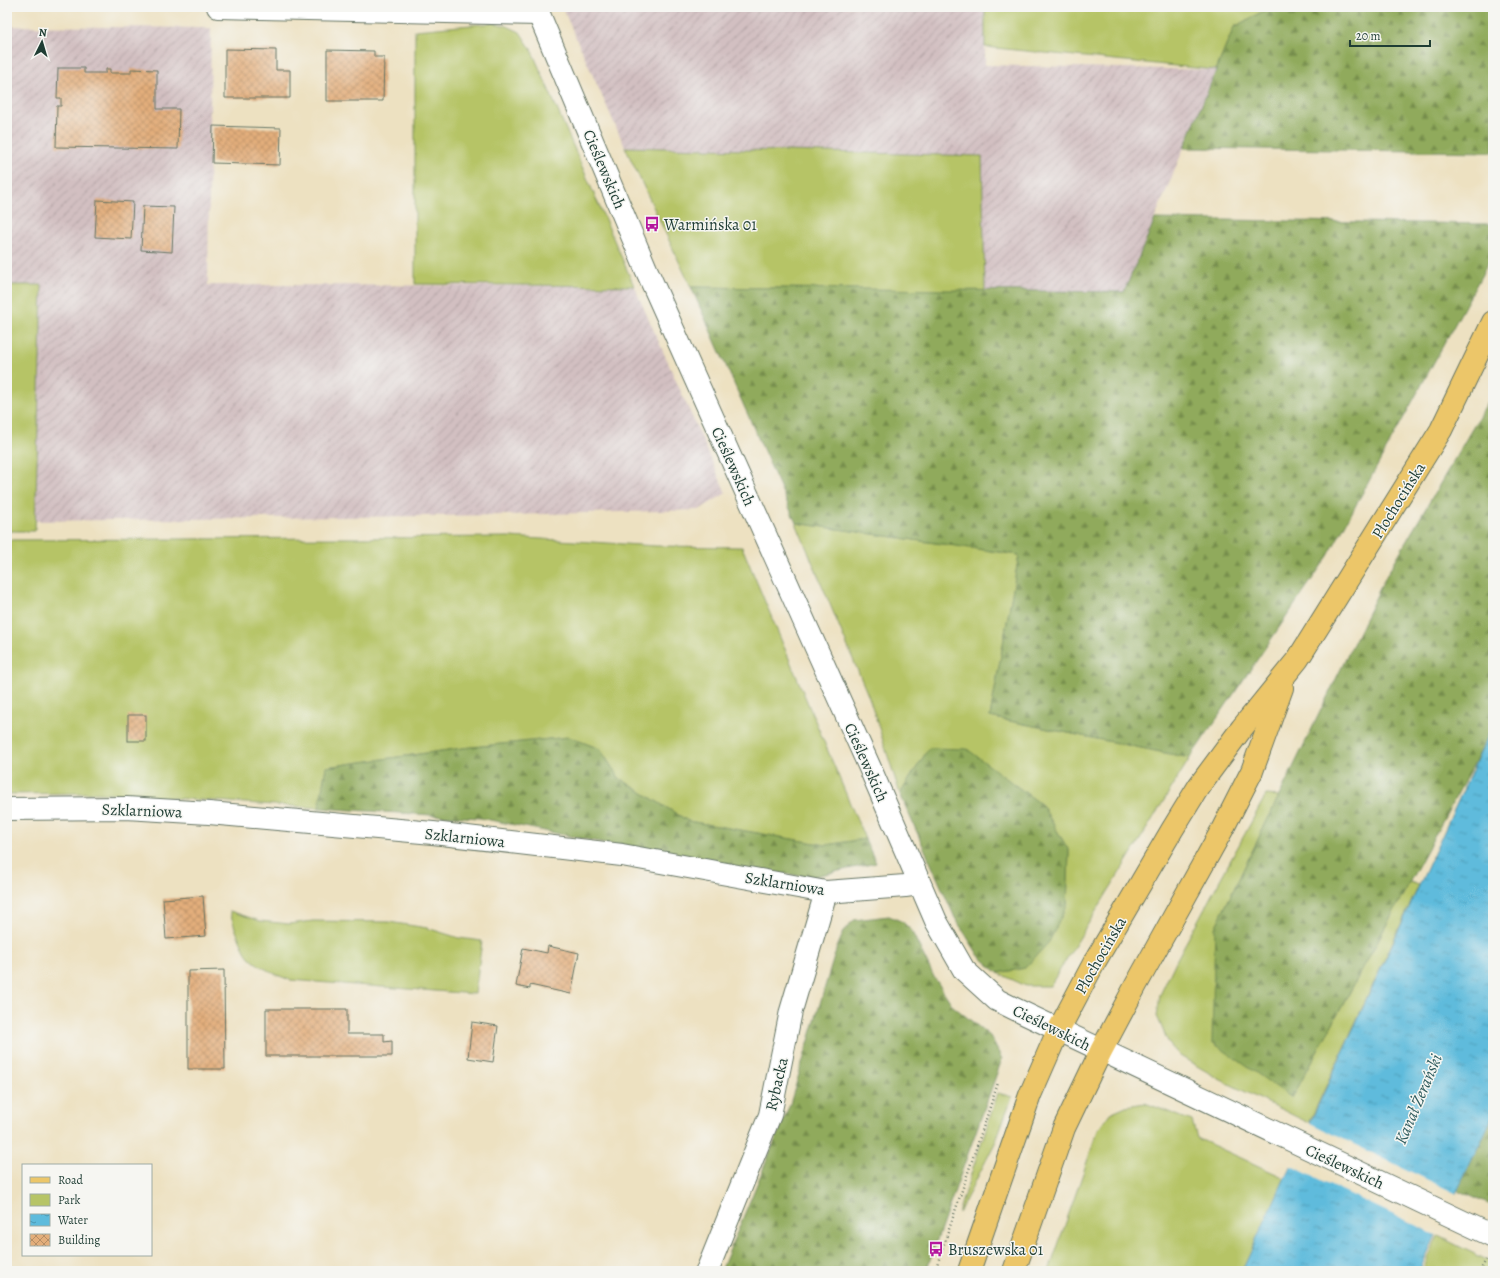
<svg xmlns="http://www.w3.org/2000/svg" width="1500" height="1278" viewBox="0 0 1500 1278" font-family="Alegreya,serif">
<style>
.industrial{fill:url(#industrial-furrows)}
.green{fill:#b6c466;stroke:#6a804d}
.forest{fill:url(#forest-firs);stroke:#587448}
.water{fill:url(#water-ripples);stroke:#3e7c88}
.pier{fill:#ede1c1}
.building{fill:url(#building-cross-hatch)}
.lines{fill:none;stroke-linecap:round;stroke-linejoin:round}
.minor-casing{stroke:#677665;stroke-width:24}
.major-casing{stroke:#677665;stroke-width:24}
.path{stroke:#677665;stroke-width:2.5;stroke-dasharray:1 3;stroke-linecap:butt}
.minor{stroke:#fff;stroke-width:22}
.major{stroke:#ecc669;stroke-width:22}
.labels{text-anchor:middle;stroke-width:3;stroke-linejoin:round;paint-order:stroke}
.street-label{font-size:16px;fill:#1f3d34;stroke:#f6f6f2}
.poi-label{font-size:16px;fill:#1f3d34;stroke:#f6f6f2;text-anchor:start}
.water-label{font-size:17px;font-style:italic;fill:#2f5c5e;stroke:#f6f6f2}
</style>
<defs>
<pattern id="industrial-furrows" width="10" height="10" patternUnits="userSpaceOnUse"><rect width="10" height="10" fill="#d2bfc1"/><path d="M-1 1l2-2M0 10L10 0M9 11l2-2" fill="none" stroke="#aa9c9e"/></pattern>
<pattern id="forest-firs" width="22" height="20" patternUnits="userSpaceOnUse"><rect width="22" height="20" fill="#90aa5b"/><path d="M5 1l3.5 6h-7zM16 11l3.5 6h-7z" fill="#758c4c"/></pattern>
<pattern id="water-ripples" width="26" height="14" patternUnits="userSpaceOnUse"><rect width="26" height="14" fill="#5ebbdc"/><path d="M2 4q2-2 4 0t4 0M15 11q2-2 4 0t4 0" fill="none" stroke="#4d99b3"/></pattern>
<pattern id="building-cross-hatch" width="8" height="8" patternUnits="userSpaceOnUse"><rect width="8" height="8" fill="#e3ae7b"/><path d="M0 0l8 8M0 8l8-8" fill="none" stroke="#b78f66"/></pattern>
</defs>
<rect width="100%" height="100%" fill="#f6f6f2"/>
<filter id="ink" filterUnits="userSpaceOnUse"><feTurbulence type="fractalNoise" baseFrequency=".025" numOctaves="2"/><feDisplacementMap in="SourceGraphic" scale="8" xChannelSelector="R" yChannelSelector="G"/><feConvolveMatrix kernelMatrix="1 2 1 2 8 2 1 2 1" color-interpolation-filters="sRGB"/></filter>
<filter id="wash" filterUnits="userSpaceOnUse"><feTurbulence type="fractalNoise" baseFrequency=".012" numOctaves="4" result="noise"/><feDisplacementMap in="SourceGraphic" scale="16" xChannelSelector="R" yChannelSelector="G"/><feGaussianBlur stdDeviation="0.9" result="paint"/><feColorMatrix in="noise" values="0 0 0 0 0 0 0 0 0 0 0 0 0 0 0 0 0 1.4 0 .05"/><feComposite in="paint" operator="in"/></filter>
<g filter="url(#wash)">
<rect width="100%" height="100%" fill="#ede1c1"/>
<!-- industrial -->
<g class="industrial">
<polygon points="562,7 985,7 985,65 1216,70 1124,293 985,291 982,156 625,147"/>
<polygon points="7,26 211,28 208,285 634,286 726,493 699,510 509,515 35,521 42,286 7,285"/>
</g>
<!-- green -->
<g class="green">
<polygon points="985,7 1271,7 1234,27 1216,70 985,47"/>
<polygon points="494,23 507,26 520,32 531,49 634,286 415,284 415,30"/>
<polygon points="625,147 982,156 985,291 691,287"/>
<polygon points="7,285 42,285 35,531 7,531"/>
<polygon points="796,523 1019,555 990,717 1190,758 1050,986 1026,986 998,973 1025,968 1067,905 1069,851 1042,805 929,748 900,794 870,700"/>
<polygon points="509,537 656,546 742,547 865,839 826,845 688,821 619,778 600,749 569,737 463,748 326,767 319,808 98,793 7,794 7,540"/>
<polygon points="1266,795 1279,796 1215,928 1292,1098 1410,882 1419,885 1309,1123 1219,1079 1180,1056 1169,1044 1157,1016 1160,995 1177,959"/>
<path d="M230 911 260 921 289 924 313 921 389 922 427 928 459 938 482 941 475 994 290 980C276 975 259 967 249 957 242 949 232 921 230 911Z"/>
<polygon points="998,1093 1012,1097 995,1143 959,1213 959,1210"/>
<polygon points="1145,1103 1192,1121 1197,1138 1285,1178 1242,1271 1049,1271 1098,1130 1110,1113 1126,1106"/>
<polygon points="1438,1236 1493,1263 1493,1271 1422,1271"/>
</g>
<!-- forest -->
<g class="forest">
<polygon points="1271,7 1493,7 1493,152 1184,148 1234,27"/>
<polygon points="1155,219 1493,224 1493,252 1491,258 1328,556 1190,758 990,717 1019,555 796,523 691,287 1124,292"/>
<polygon points="1493,393 1493,725 1489,736 1292,1098 1212,1042 1215,928 1385,578"/>
<polygon points="569,737 600,749 619,778 688,821 826,845 865,839 876,863 811,877 724,867 480,818 319,808 326,767 463,748"/>
<polygon points="929,748 967,749 1042,805 1069,851 1067,905 1049,942 1025,968 998,973 979,956 955,918 900,794"/>
<polygon points="889,916 903,922 911,930 934,977 953,1006 990,1036 1002,1059 926,1271 721,1271 790,1104 836,950 844,931 854,920"/>
<polygon points="1493,1116 1493,1206 1457,1190"/>
</g>
<!-- water -->
<polygon class="water" points="1493,725 1493,1116 1419,1271 1242,1271"/>
<!-- pier -->
<polygon class="pier" points="1308,1122 1457,1194 1438,1236 1289,1165"/>
<g id="blocks">
<!-- building -->
<g class="building">
<polygon points="225,49 276,50 276,70 290,70 290,98 225,98"/>
<polygon points="327,50 374,51 374,57 384,57 383,101 327,101"/>
<polygon points="58,68 84,68 84,73 106,73 106,69 110,69 110,73 131,73 131,69 157,70 157,109 179,109 178,149 56,147 57,106 61,106 61,98 57,98"/>
<polygon points="213,126 281,128 280,165 212,163"/>
<polygon points="97,200 133,202 131,239 95,237"/>
<polygon points="143,206 174,207 172,252 141,250"/>
<rect x="128" y="715" width="18" height="26"/>
<polygon points="203,896 206,936 166,939 163,899"/>
<polygon points="548,946 579,953 571,994 530,985 530,989 516,986 523,948 547,953"/>
<polygon points="224,970 225,1069 188,1069 188,971"/>
<polygon points="266,1009 347,1009 347,1034 384,1034 384,1042 392,1041 392,1056 266,1056"/>
<polygon points="472,1022 498,1026 493,1062 468,1058"/>
</g>
</g>
</g>
<g filter="url(#ink)">
<use href="#blocks" fill-opacity="0" stroke="#677665" stroke-width="1"/>
<g class="lines">
<!-- minor casing -->
<g class="minor-casing">
<g id="minor">
<polyline points="218,7 539,14"/>
<polyline points="536,7 646,269 870,768 936,921 964,970 997,1000 1015,1009 1493,1236"/>
<polyline points="7,809 126,808 209,813 433,833 622,855 826,892 905,886 919,884"/>
<polyline points="707,1271 770,1115 791,1011 826,892"/>
</g>
</g>
<!-- major casing -->
<g class="major-casing">
<g id="major">
<polyline points="969,1271 1030,1095 1058,1031 1094,963 1172,830 1199,786 1242,728 1298,659 1441,430 1493,322"/>
<polyline points="1014,1271 1064,1128 1101,1051 1136,985 1222,830 1252,771 1282,688"/>
</g>
</g>
<!-- path -->
<g class="path">
<polyline points="935,1271 998,1083"/>
<polyline points="1480,1271 1486,1260"/>
</g>
<!-- minor -->
<use href="#minor" class="minor"/>
<!-- major -->
<use href="#major" class="major"/>
</g>
</g>
<!-- icons -->
<defs>
<g id="bus-bare" transform="scale(1.2)"><path d="M-5-6H5V4H4V6H2V4H-2V6H-4V4H-5ZM-3.5-4V0h7V-4ZM-3.5 1.2v1.5H-2V1.2ZM2 1.2v1.5H3.5V1.2Z" fill="#b5179e" stroke="#f6f6f2" stroke-width="2.5" paint-order="stroke"/></g>
</defs>
<g fill-rule="evenodd">
<use href="#bus-bare" x="652" y="224"/>
<use href="#bus-bare" x="936" y="1249"/>
</g>
<g class="labels">
<!-- street labels -->
<g class="street-label">
<text transform="translate(605 169) rotate(67)" y="6">Cieślewskich</text>
<text transform="translate(734 466) rotate(66)" y="6">Cieślewskich</text>
<text transform="translate(1398 500) rotate(-58)" y="6">Płochocińska</text>
<text transform="translate(867 762) rotate(66)" y="6">Cieślewskich</text>
<text transform="translate(142 810) rotate(2)" y="6">Szklarniowa</text>
<text transform="translate(465 837) rotate(6)" y="6">Szklarniowa</text>
<text transform="translate(785 883) rotate(9)" y="6">Szklarniowa</text>
<text transform="translate(1100 955) rotate(-60)" y="6">Płochocińska</text>
<text transform="translate(1052 1027) rotate(26)" y="6">Cieślewskich</text>
<text transform="translate(776 1084) rotate(-77)" y="6">Rybacka</text>
<text transform="translate(1345 1166) rotate(25)" y="6">Cieślewskich</text>
</g>
<!-- poi labels -->
<g class="poi-label">
<text x="664" y="230">Warmińska 01</text>
<text x="948" y="1255">Bruszewska 01</text>
</g>
<!-- water labels -->
<g class="water-label">
<text transform="translate(1418 1099) rotate(-67)" y="6">Kanał Żerański</text>
</g>
</g>
<!-- margin -->
<rect width="1500" height="1278" fill="none" stroke="#f6f6f2" stroke-width="24"/>
<!-- legend -->
<rect x="22" y="1164" width="130" height="92" fill="#f6f6f2" stroke="#a0aca6"/>
<rect x="30" y="1177" width="20" height="6" fill="#ecc669" stroke="#a0aca6"/>
<text x="58" y="1184" font-size="12" fill="#1f3d34">Road</text>
<rect x="30" y="1194" width="20" height="12" fill="#b6c466" stroke="#a0aca6"/>
<text x="58" y="1204" font-size="12" fill="#1f3d34">Park</text>
<rect x="30" y="1214" width="20" height="12" fill="url(#water-ripples)" stroke="#a0aca6"/>
<text x="58" y="1224" font-size="12" fill="#1f3d34">Water</text>
<rect x="30" y="1234" width="20" height="12" fill="url(#building-cross-hatch)" stroke="#a0aca6"/>
<text x="58" y="1244" font-size="12" fill="#1f3d34">Building</text>
<!-- north arrow -->
<g transform="translate(42 42) rotate(5)" stroke="#f6f6f2" stroke-width="3" paint-order="stroke">
<path d="M0-3L7 15L0 10L-7 15Z" fill="#1f3d34"/>
<text y="-6" font-size="11" font-weight="bold" text-anchor="middle" fill="#1f3d34">N</text>
</g>
<!-- scale -->
<path d="M1350 40v6h80v-6" fill="none" stroke="#1f3d34" stroke-width="2"/>
<text x="1356" y="40" font-size="12" fill="#1f3d34" stroke="#f6f6f2" stroke-width="3" paint-order="stroke">20 m</text>
</svg>
